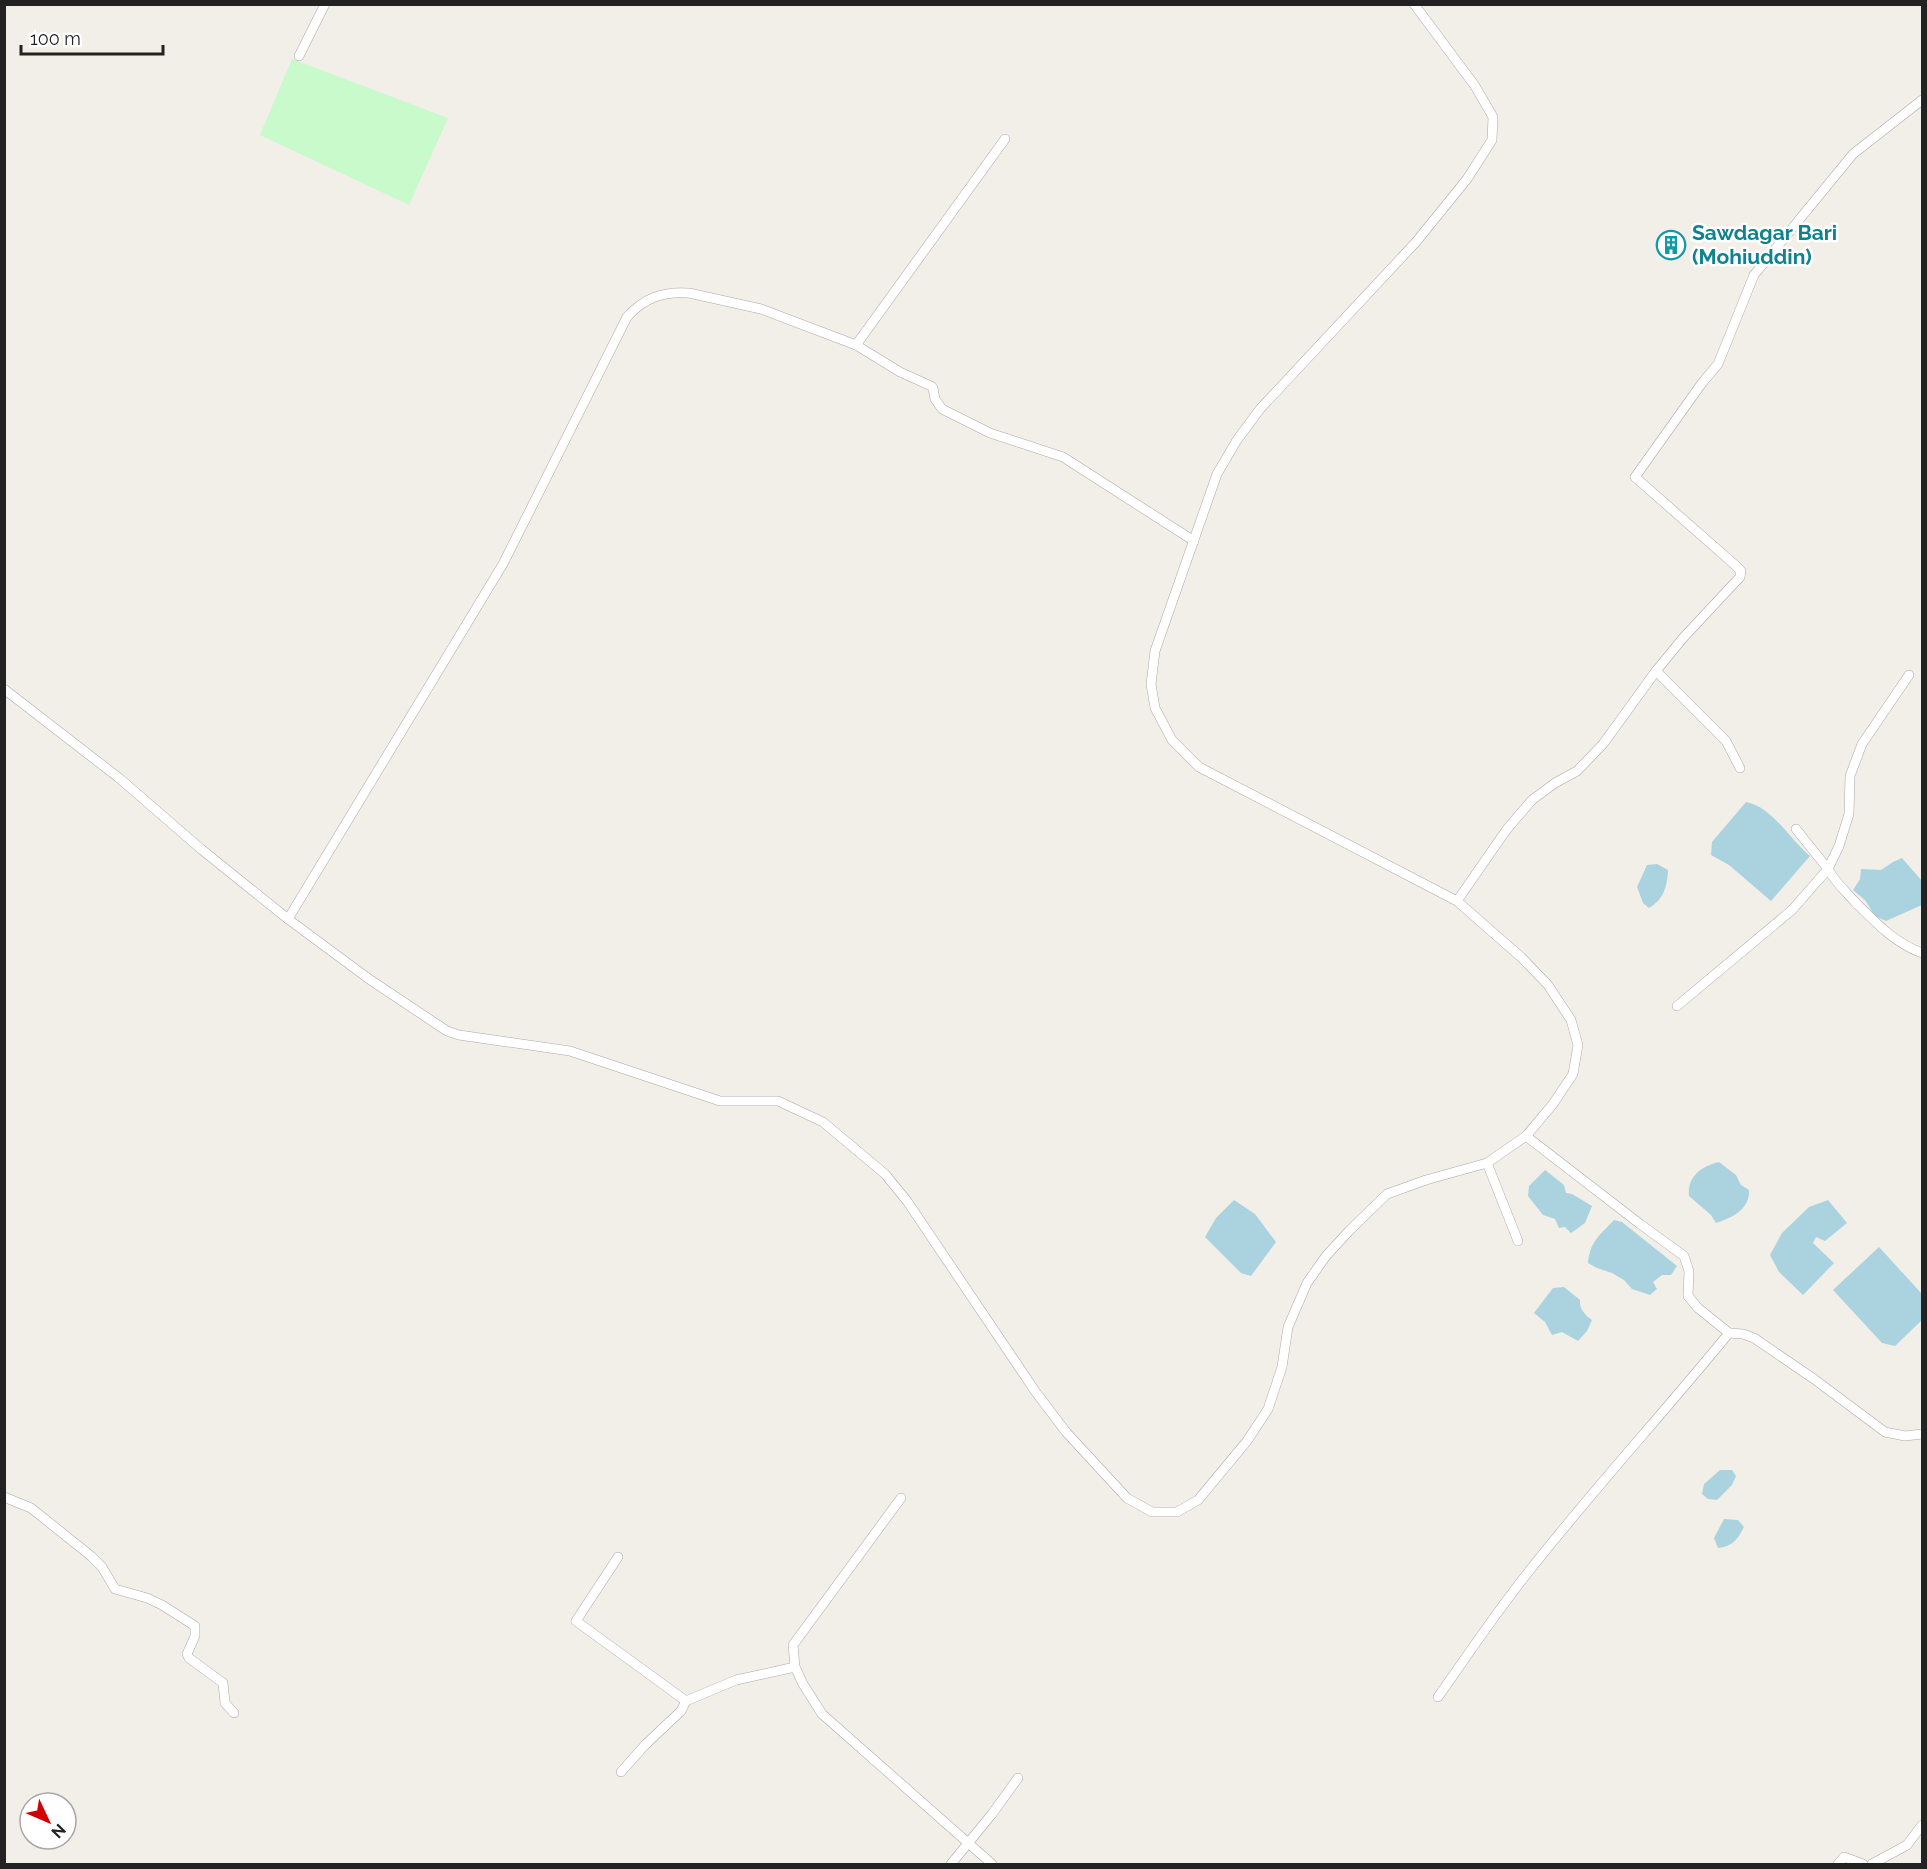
<svg xmlns="http://www.w3.org/2000/svg" width="1927" height="1869" viewBox="0 0 1927 1869" font-family="Raleway,sans-serif">
<style>
.park{fill:#c8facc}
.water{fill:#aad3df}
.lines{fill:none;stroke-linecap:round;stroke-linejoin:round}
.minor-casing{stroke:#a9a9a9;stroke-width:10}
.minor{stroke:#fff;stroke-width:9}
.labels{text-anchor:middle;stroke-width:5;stroke-linejoin:round;paint-order:stroke}
.culture-label{font-size:21px;font-weight:bold;fill:#0d838f;stroke:#fff;text-anchor:start}
</style>
<rect width="100%" height="100%" fill="#f2efe9"/>
<!-- park -->
<polygon class="park" points="292,59 448,118 409,205 260,135"/>
<!-- water -->
<g class="water">
<path d="M1746 802C1774 808 1789 839 1810 856L1771 901 1729 865 1711 855 1712 842Z"/>
<polygon points="1902,858 1922,881 1922,905 1886,921 1875,916 1865,900 1853,890 1860,879 1861,869 1881,870 1893,862"/>
<path d="M1657 864 1668 870C1667 887 1664 899 1649 908L1643 903 1637 887 1647 865Z"/>
<path d="M1719 1162 1736 1175 1741 1185 1749 1190C1750 1210 1731 1218 1716 1223L1711 1215 1689 1196C1687 1176 1702 1166 1719 1162Z"/>
<polygon points="1545,1170 1564,1185 1566,1193 1572,1194 1592,1206 1585,1223 1571,1233 1565,1227 1559,1228 1555,1219 1543,1215 1528,1196 1529,1186"/>
<polygon points="1234,1200 1255,1214 1276,1242 1251,1276 1241,1273 1205,1237 1216,1218"/>
<polygon points="1828,1200 1847,1223 1825,1241 1816,1237 1813,1243 1834,1263 1803,1295 1779,1272 1770,1255 1782,1233 1809,1207"/>
<path d="M1614 1220 1622 1222 1677 1266 1671 1275H1662L1653 1282 1657 1289 1650 1295 1632 1289 1624 1280 1612 1273 1597 1268 1588 1263C1590 1241 1600 1235 1614 1220Z"/>
<polygon points="1879,1247 1922,1294 1922,1320 1895,1346 1882,1343 1833,1290"/>
<path d="M1564 1287 1580 1300C1579 1309 1585 1315 1592 1320L1587 1331 1578 1341 1562 1332 1552 1335 1545 1322 1534 1313 1553 1288Z"/>
<polygon points="1720,1470 1732,1470 1736,1476 1732,1485 1717,1500 1708,1499 1702,1494 1704,1484"/>
<path d="M1724 1519 1738 1520 1744 1527C1738 1539 1732 1547 1718 1548L1714 1538Z"/>
</g>
<g class="lines">
<!-- minor casing -->
<g class="minor-casing">
<g id="minor">
<polyline points="299,56 325,4"/>
<polyline points="856,345 1005,139"/>
<polyline points="1656,671 1726,741 1740,768"/>
<path d="M1909 675 1862 744 1850 776 1849 814 1839 846 1828 869C1835 882 1845 891 1855 902 1876 923 1895 943 1922 953"/>
<polyline points="4,689 119,778 201,849 288,919 369,979 447,1031 459,1035 570,1051 720,1101 778,1101 823,1122 885,1174 907,1201 1035,1391 1066,1432 1127,1498 1152,1512 1177,1512 1198,1500 1247,1441 1268,1409 1282,1367 1288,1327 1307,1283 1326,1256 1349,1231 1387,1194 1426,1180 1487,1163 1526,1136 1553,1104 1573,1074 1578,1045 1571,1020 1548,985 1522,958 1457,901 1199,767 1172,740 1155,708 1151,684 1155,651 1217,474 1237,440 1260,409 1416,242 1467,179 1492,140 1493,117 1475,86 1414,4"/>
<polyline points="1457,901 1507,829 1532,800 1555,783 1577,771 1603,744 1656,671 1683,638 1740,577 1741,571 1735,565 1635,477 1702,383 1718,364 1754,275 1853,154 1922,100"/>
<path d="M288 919 503 564 627 317C644 298 663 291 689 293L761 309 856 345 900 372 931 386 933 388 935 399 942 409 990 433 1063 457 1194 541"/>
<polyline points="1677,1006 1792,910 1828,869 1796,829"/>
<polyline points="1526,1136 1640,1224 1684,1256 1689,1271 1688,1296 1698,1308 1729,1333"/>
<polyline points="1487,1163 1518,1241"/>
<polyline points="4,1497 31,1508 91,1556 102,1567 115,1589 147,1598 162,1605 195,1626 195,1636 187,1654 189,1658 223,1683 225,1703 234,1713"/>
<polyline points="901,1498 793,1645 795,1667 803,1684 822,1714 992,1864"/>
<polyline points="618,1557 576,1621 686,1701"/>
<path d="M1438 1697C1467 1656 1495 1614 1526 1575 1591 1492 1662 1415 1729 1333L1743 1334 1754 1338 1814 1379 1885 1432 1905 1436 1922 1434"/>
<polyline points="621,1772 645,1745 681,1711 686,1701 736,1680 795,1667"/>
<polyline points="951,1864 992,1814 1018,1778"/>
<polyline points="1838,1864 1844,1857 1863,1864"/>
<polyline points="1872,1864 1907,1845 1922,1825"/>
</g>
</g>
<!-- minor -->
<use href="#minor" class="minor"/>
</g>
<!-- icons -->
<defs>
<g id="building-ring" transform="scale(1.5)"><circle r="9.5" fill="#fff" stroke="#0f9aa8" stroke-width="1.5"/><path d="M-4-6H4V6H1V3H-1V6H-4ZM-2.5-4.3h1.7v1.8h-1.7ZM.8-4.3h1.7v1.8H.8ZM-2.5-1h1.7V.8h-1.7ZM.8-1h1.7V.8H.8Z" fill="#0f9aa8"/></g>
</defs>
<g fill-rule="evenodd">
<use href="#building-ring" x="1671" y="245"/>
</g>
<g class="labels">
<!-- culture labels -->
<g class="culture-label">
<text x="1692" y="240">Sawdagar Bari<tspan x="1692" dy="24">(Mohiuddin)</tspan></text>
</g>
</g>
<!-- border -->
<rect width="1927" height="1869" fill="none" stroke="#222222" stroke-width="12"/>
<!-- north arrow -->
<g transform="translate(48 1821) rotate(134)"><circle r="28" fill="#ffffff" stroke="#a7a7a7" stroke-width="1.5"/>
<path d="M0-4.5L10 22L0 15L-10 22Z" fill="#d40000"/>
<text y="-9" font-size="16" font-weight="bold" text-anchor="middle" fill="#222222">N</text>
</g>
<!-- scale -->
<path d="M21 45v9h142v-9" fill="none" stroke="#222222" stroke-width="3"/>
<text x="30" y="45" font-size="18" fill="#222222" stroke="#ffffff" stroke-width="4.5" paint-order="stroke">100 m</text>
</svg>
